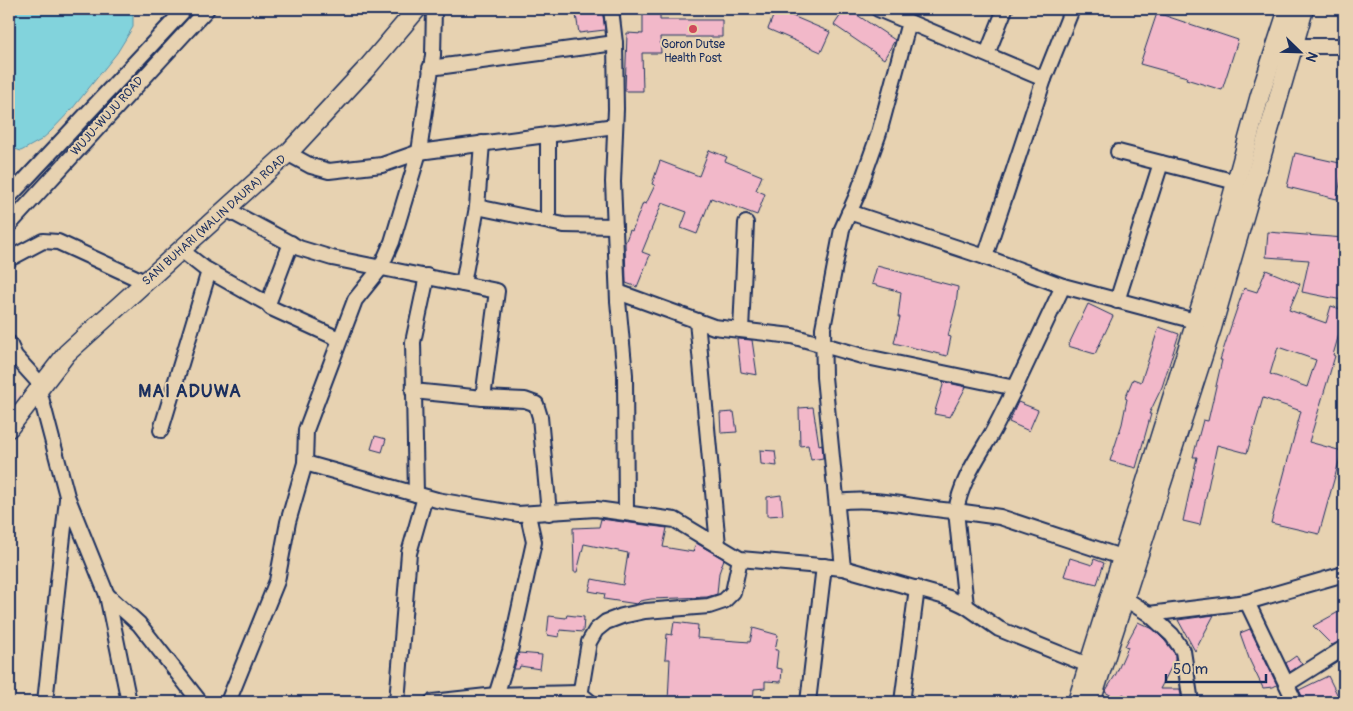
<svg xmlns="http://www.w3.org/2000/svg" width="1353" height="711" viewBox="0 0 1353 711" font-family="Pangolin,sans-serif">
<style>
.built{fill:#eacab8}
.water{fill:#82d3dc;stroke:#5991aa}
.building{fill:#f2b8c9;stroke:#1b2f5e;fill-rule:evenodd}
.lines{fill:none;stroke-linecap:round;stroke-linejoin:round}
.minor-casing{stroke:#1b2f5e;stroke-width:18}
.tertiary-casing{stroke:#1b2f5e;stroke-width:21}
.minor{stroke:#e7d2b1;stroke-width:14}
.tertiary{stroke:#e7d2b1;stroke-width:18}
.poi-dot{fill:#d1495b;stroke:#e7d2b1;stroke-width:2}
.labels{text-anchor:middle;stroke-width:4;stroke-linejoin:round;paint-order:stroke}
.poi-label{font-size:12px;fill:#1b2f5e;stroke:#e7d2b1}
.street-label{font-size:12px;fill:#1b2f5e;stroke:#e7d2b1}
.district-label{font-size:18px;font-weight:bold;letter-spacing:1px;fill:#1b2f5e;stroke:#e7d2b1}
</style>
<rect width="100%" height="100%" fill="#e7d2b1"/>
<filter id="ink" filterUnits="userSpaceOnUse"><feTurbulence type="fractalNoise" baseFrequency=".02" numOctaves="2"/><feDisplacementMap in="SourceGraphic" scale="10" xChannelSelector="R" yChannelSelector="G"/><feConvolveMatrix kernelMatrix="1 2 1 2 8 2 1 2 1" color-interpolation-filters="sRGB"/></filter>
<g filter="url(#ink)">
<!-- built -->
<polygon class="built" points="9,382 26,401 9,422"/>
<!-- water -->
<polygon class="water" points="13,9 133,9 133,27 117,53 72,109 50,132 41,140 21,151 9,147 9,13"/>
<!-- building -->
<g class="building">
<polygon points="594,9 602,9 605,30 579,33 576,15 594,12"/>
<polygon points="643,9 660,9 660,20 722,20 722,37 660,37 661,53 642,53 643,91 625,91 627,33 643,34"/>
<polygon points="776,9 830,32 821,52 768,29"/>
<polygon points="845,9 848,9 895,40 884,59 834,25"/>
<polygon points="1157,13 1238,40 1222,90 1186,79 1187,77 1140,64"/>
<polygon points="709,150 727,157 725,161 762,176 756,190 765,194 757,215 711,198 697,234 681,228 687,212 662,203 642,252 650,255 637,287 626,283 625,243 630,230 632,231 643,203 646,204 655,185 652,184 660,161 699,176"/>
<polygon points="1295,153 1344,164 1337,199 1287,187"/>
<polygon points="1268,232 1344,238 1344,288 1342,300 1302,292 1309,260 1266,257"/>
<polygon points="877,266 958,287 956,305 948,336 951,337 947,356 894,343 900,317 898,317 901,292 872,284"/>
<path d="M1266 270 1300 284 1289 310 1326 323 1331 306 1344 310V317L1333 355 1335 356 1309 442 1342 451 1319 534 1271 523 1301 411 1263 398 1247 453 1217 445 1200 525 1183 521 1197 457H1193L1203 420 1208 421 1222 360H1220L1231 326 1244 288 1257 292ZM1278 347 1316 360 1307 387 1270 374Z"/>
<polygon points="1088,304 1113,316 1095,354 1068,346"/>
<polygon points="1159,327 1179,334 1162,387 1149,414 1151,414 1136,468 1110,461 1122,424 1127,399 1125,398 1133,379 1141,382"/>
<polygon points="737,339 752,340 757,375 741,372"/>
<polygon points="944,382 966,387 950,417 934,414"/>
<polygon points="1018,402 1038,410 1029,431 1009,422"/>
<polygon points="813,407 819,445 822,444 823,458 811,460 808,445 800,446 799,408"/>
<polygon points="734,412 737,432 721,433 720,413"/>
<polygon points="375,436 386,439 382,452 371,449"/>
<polygon points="760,450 775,451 777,466 761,464"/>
<polygon points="781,495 783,515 767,516 767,497"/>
<polygon points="601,519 667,528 663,547 693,552 696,543 724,559 719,573 717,594 707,597 651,599 640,601 637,604 604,599 605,594 589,591 592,579 623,585 628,553 584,544 577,572 574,572 573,528 599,527"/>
<polygon points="1070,558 1092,565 1094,559 1104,563 1097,584 1064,576"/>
<polygon points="1344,609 1344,639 1332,645 1313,626"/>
<polygon points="567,615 584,617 583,632 560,630 559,637 547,635 549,616 566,618"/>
<polygon points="1214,615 1195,651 1178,620"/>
<polygon points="674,622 698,625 697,638 750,642 753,628 778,635 775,650 778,650 776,668 782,669 781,682 765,681 765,688 754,689 753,702 720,702 720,700 690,697 689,702 668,702 670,659 665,659 667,634 672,635"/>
<polygon points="1138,622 1153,629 1165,641 1175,654 1175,660 1160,689 1180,689 1182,702 1136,702 1123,694 1119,700 1105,692 1116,674 1128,647 1125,646"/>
<polygon points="1250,629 1277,685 1273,687 1263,688 1250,661 1240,633"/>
<polygon points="519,653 542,655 540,669 520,666 519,669 514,669"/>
<polygon points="1296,656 1302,664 1290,672 1286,663"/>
<polygon points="1328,676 1341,702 1305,702 1299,690"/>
</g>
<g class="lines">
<!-- minor casing -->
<g class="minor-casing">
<g id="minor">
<polyline points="611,9 615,43 616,109 613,182 618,301 625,375 626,511"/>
<polyline points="878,9 1044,79"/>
<polyline points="1285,46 1344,46"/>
<polyline points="987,54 1005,9"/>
<polyline points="430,68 615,43"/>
<polyline points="548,134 548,221"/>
<polyline points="1118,152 1236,182"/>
<polyline points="287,153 311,166 329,171 382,165 419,152 615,126"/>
<polyline points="9,197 185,9"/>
<polyline points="477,207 564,225 615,226"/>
<polyline points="226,209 299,248 332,258 497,291 483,398"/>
<polyline points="849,212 985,257 1063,286 1195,321"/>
<polyline points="9,225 207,9"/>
<polyline points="291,243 268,304 271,308 339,339"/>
<polyline points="181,250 204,268 268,304"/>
<polyline points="985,257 1044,79 1072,9"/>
<polyline points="9,259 43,241 58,242 145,282"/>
<polyline points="463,284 477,207 482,143"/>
<polyline points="618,292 714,327 792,336 862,356 1015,388 1063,286"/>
<polyline points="1117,301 1161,163"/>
<polyline points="697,321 718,545"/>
<polyline points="741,330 746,223"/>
<polyline points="9,343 15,356 42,386"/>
<polyline points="39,390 67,496 107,595 129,702"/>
<polyline points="413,391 483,398 525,400 536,404 540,417 549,513"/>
<polyline points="161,430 209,271"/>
<polyline points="305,463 437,500 518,514 596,509 675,520 740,559 843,568 949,598 966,606 999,629 1088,665"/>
<polyline points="416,494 413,342 427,276"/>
<path d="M837 502C878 496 916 509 956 511 961 481 977 459 992 433 1000 419 1007 403 1015 388"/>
<polyline points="843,568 824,377 823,328 842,229 857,195 879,133 909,22"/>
<polyline points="1116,593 1149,614 1172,635 1183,651 1191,702"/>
<polyline points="107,595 139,624 200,702"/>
<polyline points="1247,602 1295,702"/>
<polyline points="966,606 956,511 1000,517 1121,557"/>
<polyline points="1149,614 1247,602 1344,574"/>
<polyline points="1287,684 1344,648"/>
<polyline points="45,702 67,499"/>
<polyline points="228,702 277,581 288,522 305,463 306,430 355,300 380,269 392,242 419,152 433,55 434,9"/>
<polyline points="397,702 409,553 425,497"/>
<polyline points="432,702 496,695 579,693 590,702"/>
<polyline points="494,702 510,651 534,542 528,515"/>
<polyline points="579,702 589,642 596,630 606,622 622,616 645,611 709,606 724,601 733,592 740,559"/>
<polyline points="808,702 824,566"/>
<polyline points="902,702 917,588"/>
</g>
</g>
<!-- tertiary casing -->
<g class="tertiary-casing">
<g id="tertiary">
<polyline points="9,428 67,353 290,151 367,68 417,9"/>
<polyline points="1077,702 1212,270 1260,95 1288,9"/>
<polyline points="1091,702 1212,328 1304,9"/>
</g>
</g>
<!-- minor -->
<use href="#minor" class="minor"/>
<!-- tertiary -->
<use href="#tertiary" class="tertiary"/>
</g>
</g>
<!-- markers -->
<circle class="poi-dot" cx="693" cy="29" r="5"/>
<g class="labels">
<!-- poi labels -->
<g class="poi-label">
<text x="693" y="48">Goron Dutse<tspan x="693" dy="14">Health Post</tspan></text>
</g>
<!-- street labels -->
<g class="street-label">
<text transform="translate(107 116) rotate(-48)" y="4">WUJU-WUJU ROAD</text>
<text transform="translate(214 220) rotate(-42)" y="4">SANI BUHARI (WALIN DAURA) ROAD</text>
</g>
<!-- district labels -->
<g class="district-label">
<text x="190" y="397">MAI ADUWA</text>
</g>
</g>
<!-- margin -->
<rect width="1353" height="711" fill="none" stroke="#e7d2b1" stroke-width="30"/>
<rect x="15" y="15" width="1323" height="681" fill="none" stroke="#1b2f5e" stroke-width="2" filter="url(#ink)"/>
<!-- north arrow -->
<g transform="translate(1300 52) rotate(113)" stroke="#e7d2b1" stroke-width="4" paint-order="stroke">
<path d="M0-4L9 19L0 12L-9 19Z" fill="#1b2f5e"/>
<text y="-8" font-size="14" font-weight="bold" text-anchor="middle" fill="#1b2f5e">N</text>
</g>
<!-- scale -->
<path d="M1166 674v8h100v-8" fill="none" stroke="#1b2f5e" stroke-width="2.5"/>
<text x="1173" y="674" font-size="15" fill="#1b2f5e" stroke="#e7d2b1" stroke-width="4" paint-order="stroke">50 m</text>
</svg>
